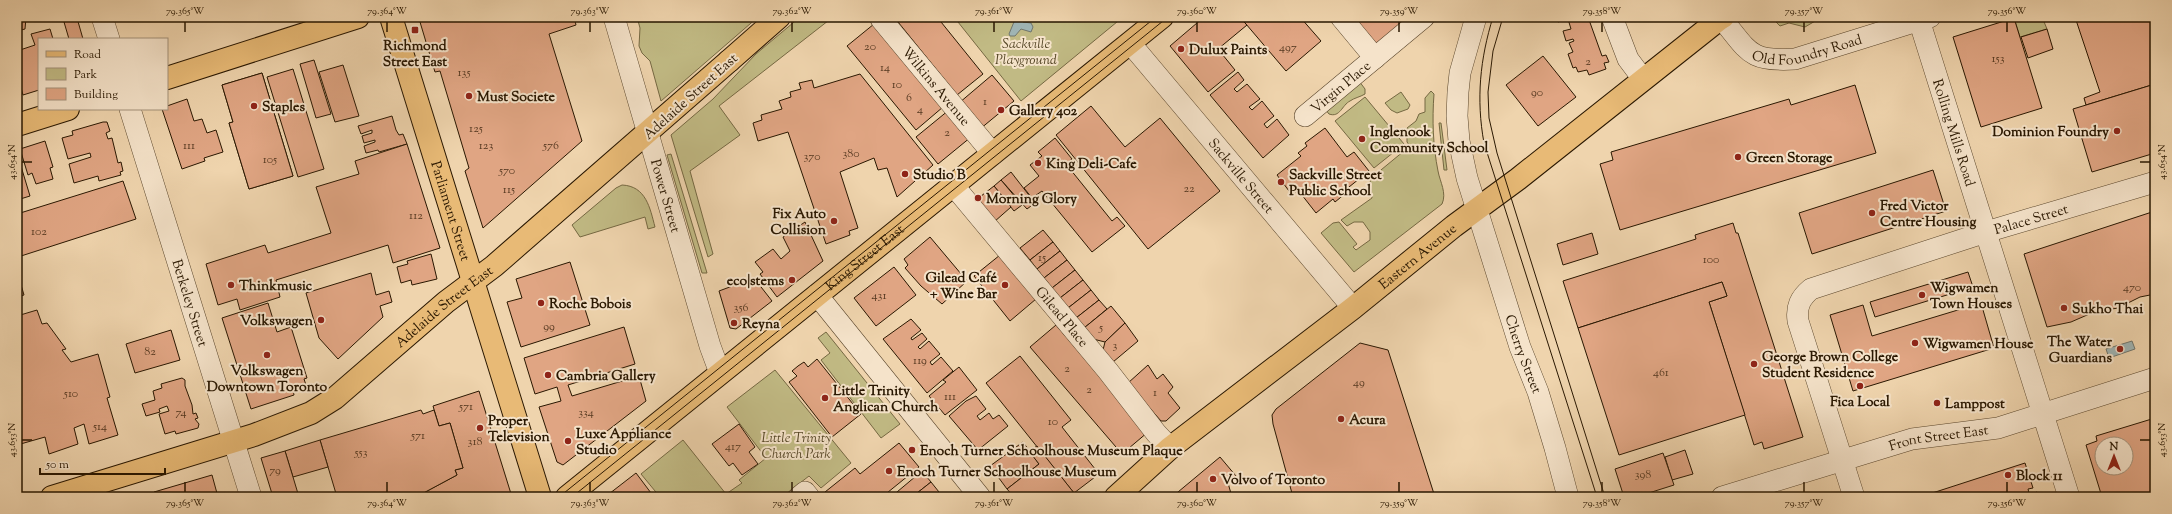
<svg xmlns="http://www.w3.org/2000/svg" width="2172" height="514" viewBox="0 0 2172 514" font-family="'Sorts Mill Goudy',serif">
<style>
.green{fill:#c1ba84;stroke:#756842}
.water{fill:#9fb5b5;stroke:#70766d}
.building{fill:#e0a583;stroke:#291701;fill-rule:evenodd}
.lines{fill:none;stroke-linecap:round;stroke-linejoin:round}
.minor-casing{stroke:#5a462c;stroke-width:22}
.major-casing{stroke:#291701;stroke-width:24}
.highway-casing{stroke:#291701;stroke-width:24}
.minor{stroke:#f5e3ca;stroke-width:21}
.major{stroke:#e8ba76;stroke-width:22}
.highway{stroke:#e8ba76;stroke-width:22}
.tram{stroke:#291701;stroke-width:1}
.ticks{fill:none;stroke:#291701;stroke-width:1.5}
.poi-dot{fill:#8f2418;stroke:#f5e3ca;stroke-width:1.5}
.labels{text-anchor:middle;stroke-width:4;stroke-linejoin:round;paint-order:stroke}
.number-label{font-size:12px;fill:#573a22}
.park-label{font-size:14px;font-style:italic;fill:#574828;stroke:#f5e3ca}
.street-label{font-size:14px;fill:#291701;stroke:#f5e3ca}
.poi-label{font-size:14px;font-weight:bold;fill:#291701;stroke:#f5e3ca;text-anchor:start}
.neatline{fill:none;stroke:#291701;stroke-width:1.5}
.ticks-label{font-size:10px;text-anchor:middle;fill:#291701}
</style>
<rect width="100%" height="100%" fill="#efd4ad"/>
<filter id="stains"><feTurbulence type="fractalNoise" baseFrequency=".005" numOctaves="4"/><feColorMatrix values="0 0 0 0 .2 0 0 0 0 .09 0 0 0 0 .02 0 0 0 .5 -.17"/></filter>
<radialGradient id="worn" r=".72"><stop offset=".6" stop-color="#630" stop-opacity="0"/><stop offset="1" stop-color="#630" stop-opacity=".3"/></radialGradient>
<!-- green -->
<g class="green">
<polygon points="637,17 758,17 661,101 650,61 642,53 639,46 640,28"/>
<polygon points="800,17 833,17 719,106 740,135 690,171 713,254 708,257 671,135 713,99 756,54"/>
<polygon points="954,17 1123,17 1021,101"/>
<polygon points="1776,17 1822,17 1805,27 1789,23 1780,26 1776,22"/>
<polygon points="2017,17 2042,17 2047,29 2020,37 2014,18"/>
<path d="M1359 81 1365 89V94C1360 97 1354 98 1350 101 1342 105 1340 118 1329 114L1325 109Z"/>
<path d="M1431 91 1434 94C1432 120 1433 146 1438 171 1440 182 1447 193 1442 204L1354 272 1321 233 1333 223 1339 222 1357 244 1353 247 1356 250 1370 240V232L1363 222H1354L1347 226 1341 220 1372 198 1370 179 1410 146 1407 142V128L1416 121 1419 114 1425 112V98Z"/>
<polygon points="1401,92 1410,105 1408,109 1397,113 1391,110 1385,103"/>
<polygon points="1365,97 1404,144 1374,168 1335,121"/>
<polygon points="1439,123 1441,123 1447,170 1444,170"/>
<polygon points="671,154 707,273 702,273 667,155"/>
<path d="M622 185C646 186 650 208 655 227L648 229 645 217 580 237 572 225 616 188Z"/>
<polygon points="826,332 900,424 881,438 821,360 830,353 818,338"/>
<polygon points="775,370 851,463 821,488 809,476 782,497 660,497 641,474 683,440 726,494 742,483 739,480 766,458 727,407"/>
</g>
<!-- water -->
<g class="water">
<polygon points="1016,17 1019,17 1023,22 1031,23 1033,27 1031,32 1021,29 1015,36 1010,36 1009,34"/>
<polygon points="2132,341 2135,349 2109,358 2106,349"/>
</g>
<!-- building -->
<g class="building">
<polygon points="17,17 31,17 26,18 25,29 17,31"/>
<polygon points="35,17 57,17 36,21"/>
<polygon points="436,17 574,17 576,25 549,34 582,141 483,228 465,171 469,168 440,71 435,72 420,22"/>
<polygon points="894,17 937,17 983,74 957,95"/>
<polygon points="1204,17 1240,17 1247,25 1218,49 1235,70 1208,92 1170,46"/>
<polygon points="1240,17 1300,17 1321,41 1286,71"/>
<polygon points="1351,17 1411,17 1378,48"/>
<polygon points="1556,17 1588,17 1602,56 1606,55 1609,62 1604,63 1606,69 1589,75 1587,70 1578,72 1576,67 1573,68 1568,54 1573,52 1569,43 1574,41 1573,39 1566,41 1563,31 1571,29 1568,19 1558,22"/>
<polygon points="2075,17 2155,17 2155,51 2153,52 2155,59 2155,84 2086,105 2084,98 2100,92"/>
<polygon points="77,18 83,39 69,39 64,22"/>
<polygon points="2014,18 2042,108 1981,127 1953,37"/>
<polygon points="874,24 943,107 916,130 847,46"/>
<polygon points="50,29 53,39 39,39 39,90 23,95 17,73 17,51 35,45 31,34"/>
<polygon points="2047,29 2053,49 2028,58 2021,37"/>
<polygon points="1543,56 1576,97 1538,126 1506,85"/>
<polygon points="314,60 331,114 316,118 300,64"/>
<polygon points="343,65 359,116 335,122 319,72"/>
<polygon points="293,69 324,169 298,177 267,77"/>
<polygon points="1238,72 1244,80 1234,89 1237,92 1247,84 1260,99 1249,107 1252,110 1262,101 1274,116 1264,124 1267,128 1277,119 1289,135 1263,158 1210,95"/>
<polygon points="262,73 293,176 249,189 229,123 233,122 222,85"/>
<polygon points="262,73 293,176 249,189 229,123 233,122 222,85"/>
<polygon points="860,74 933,165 897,197 887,168 878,170 874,158 840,172 858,228 849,231 850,235 826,244 788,132 758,141 753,123 762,120 761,115 782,109 779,101 791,97 790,92 801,89 799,83 812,80 814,88"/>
<polygon points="992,75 1014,101 980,129 959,103"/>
<polygon points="2155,84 2155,153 2092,172 2073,109"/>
<polygon points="1855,85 1876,153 1620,230 1600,164 1613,160 1611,152 1789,99 1791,105"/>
<polygon points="187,99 194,121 202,119 207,133 216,130 223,152 204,158 205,161 182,169 162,109 167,109 167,106"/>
<polygon points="1091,106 1125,147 1160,118 1220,191 1148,249 1056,135"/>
<polygon points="949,110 971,137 938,164 916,137"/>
<polygon points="392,116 396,130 399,135 403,134 407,144 379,152 378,150 366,153 364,146 375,142 375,140 364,143 362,136 372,133 372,130 361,134 358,126"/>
<polygon points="103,122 107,122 110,131 106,133 108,139 112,138 118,163 121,162 123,171 120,172 121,175 99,181 98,176 74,183 69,164 91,157 90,153 68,159 62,138 73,135 72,131"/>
<polygon points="1325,128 1347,157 1354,152 1369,171 1344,191 1346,193 1335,202 1333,199 1316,213 1298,190 1292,195 1277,175 1301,156 1298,153 1307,146 1305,143"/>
<polygon points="1055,138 1072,159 1066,164 1112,221 1117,217 1125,226 1092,252 1042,191 1032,198 1024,188 1039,176 1030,165 1042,156 1038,152"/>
<polygon points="45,141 53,167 50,168 53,179 36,184 32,173 28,175 20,149"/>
<polygon points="407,144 440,248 393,263 388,245 276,280 280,297 240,310 237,299 218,305 206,264 265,245 268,253 331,233 316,187 359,174 355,161"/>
<polygon points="17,153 30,196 17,200"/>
<polygon points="1933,170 1946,211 1812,254 1799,213"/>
<polygon points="1011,172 1035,203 1027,209 1001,180"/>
<polygon points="1001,180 1022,205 1014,211 994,186"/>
<polygon points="123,181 136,219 21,256 17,242 17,214"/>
<polygon points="994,186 1011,207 994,222 976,200"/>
<polygon points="2155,211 2155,294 2140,297 2118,308 2094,312 2071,322 2047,327 2024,254"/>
<polygon points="805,222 823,261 777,297 760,274 763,272 755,262 773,249 781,259 790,251 783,237"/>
<polygon points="1733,223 1736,233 1738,233 1803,437 1764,449 1762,442 1754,445 1709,302 1727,296 1722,282 1578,328 1563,281 1696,239 1695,235"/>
<polygon points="1043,230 1053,242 1030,260 1020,248"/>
<polygon points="1592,233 1598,254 1563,265 1557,244"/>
<polygon points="930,237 967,281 942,304 921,286 905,268 908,265 904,259"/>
<polygon points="1053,242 1060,251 1037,269 1030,260"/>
<polygon points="1060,251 1067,260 1044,278 1037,269"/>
<polygon points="431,254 437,279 412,285 411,280 401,283 397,267 408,264 407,261"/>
<polygon points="1000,255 1036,299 1010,321 974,276"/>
<polygon points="1067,260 1075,270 1052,288 1044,278"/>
<polygon points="570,262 590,325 521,347 507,302 522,298 516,279"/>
<polygon points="894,267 916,295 876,326 854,298"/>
<polygon points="1075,270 1083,280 1060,298 1052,288"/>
<polygon points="17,271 24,295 17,297"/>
<polygon points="1968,272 1973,287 1875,317 1870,302"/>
<polygon points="371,273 376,295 389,291 392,302 380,306 383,317 338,359 319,338 306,293"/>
<polygon points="754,278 772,301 736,329 730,328 719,291"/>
<polygon points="1083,280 1091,290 1068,308 1060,298"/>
<polygon points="1722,282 1727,296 1709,302 1745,415 1619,455 1578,328"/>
<polygon points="1091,290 1099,300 1076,318 1068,308"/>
<polygon points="1099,300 1107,309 1084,328 1076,318"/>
<polygon points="268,303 277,332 291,327 307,378 304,379 306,385 293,389 294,395 251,409 222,318"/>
<polygon points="1981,303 1994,348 1853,391 1830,315 1863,305 1872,336"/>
<polygon points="1111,306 1125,323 1105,342 1093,339 1084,328"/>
<polygon points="37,310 42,324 47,323 66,349 62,350 71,362 98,354 110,397 107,398 118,435 89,444 84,424 74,428 78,444 49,454 45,437 17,445 17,316"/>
<polygon points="911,319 921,330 911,338 912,340 922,333 927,339 918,347 920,349 929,341 940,354 930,362 932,365 941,357 953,371 927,393 883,339"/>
<polygon points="1125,323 1138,341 1113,362 1103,350 1105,342"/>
<polygon points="1056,325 1148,432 1122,454 1030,347"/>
<polygon points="624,327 635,364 568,385 572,396 639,376 646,401 563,465 557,462 539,407 561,401 557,387 535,394 524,358"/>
<polygon points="171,330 180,360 135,373 126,344"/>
<polygon points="1360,343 1388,350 1435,497 1293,497 1273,424 1272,415 1276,409"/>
<polygon points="1020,356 1071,420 1062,427 1099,474 1074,493 986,383"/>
<polygon points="817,359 861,414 832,437 789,382 797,376 792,371 798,366 804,362 808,367"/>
<polygon points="1148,365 1157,379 1163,374 1173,387 1168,393 1180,408 1166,421 1161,421 1128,383"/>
<polygon points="959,367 977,390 945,415 929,396 946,382 943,380"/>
<polygon points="182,378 185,380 185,386 192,405 193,414 196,413 198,418 195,419 199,424 198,428 176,434 175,431 165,434 159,414 169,411 167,406 159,409 160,412 146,416 142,404 155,400 153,391 162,388 161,384"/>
<polygon points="479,391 512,497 416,497 457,475 455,470 463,468 450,423 439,426 433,406"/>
<polygon points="976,396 986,409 977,416 980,420 989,413 993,419 999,415 1008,426 978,450 949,416 966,401"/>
<polygon points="421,410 423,414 434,410 439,426 450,423 463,468 455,470 457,475 416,497 337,497 320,440"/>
<path d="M2155 418V497H2102L2086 445 2097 441 2096 436ZM2102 444H2126V468H2102Z"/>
<polygon points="739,424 755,447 749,452 758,464 742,475 733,463 729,466 712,444"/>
<polygon points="320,440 328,467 293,477 285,451"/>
<polygon points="1023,442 1039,464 1007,489 990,466"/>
<polygon points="899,443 919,467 882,497 828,497 825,492 855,468 860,474"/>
<polygon points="1037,446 1074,493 1069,497 1014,497 1007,489 1039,464 1029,451"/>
<polygon points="1685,450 1693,474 1672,480 1665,457"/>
<polygon points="285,451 293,477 299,497 273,497 261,458"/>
<polygon points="1663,453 1674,485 1636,497 1624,497 1615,469"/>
<polygon points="1220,457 1236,476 1228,483 1232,497 1172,497"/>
<polygon points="17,460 20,481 17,482"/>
<polygon points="2025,463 2033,488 2028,489 2030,497 1920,497"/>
<polygon points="922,471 931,482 912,497 891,497"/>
<polygon points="636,473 654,497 605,497"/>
<polygon points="212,475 218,497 155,497 154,492"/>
<polygon points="931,482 943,497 912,497"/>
<polygon points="2037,492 2038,497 2030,497 2030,495"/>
</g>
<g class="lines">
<!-- minor casing -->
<g class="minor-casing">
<g id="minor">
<polyline points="102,17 109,39"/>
<path id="s1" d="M614 17 710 346 720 373"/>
<polyline points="1341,17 1375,58"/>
<path id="s2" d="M1476 17 1460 73 1458 92 1457 116 1459 141 1467 178 1520 347 1538 392 1555 448 1568 497"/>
<polyline points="1612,17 1628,59 1643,79"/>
<path id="s3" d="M1721 18C1749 51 1748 62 1795 59L1930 17"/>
<path id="s4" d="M881 19 993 154"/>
<path id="s5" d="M1919 20 2069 497"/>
<path id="s6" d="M1130 43 1353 308"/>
<path id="s7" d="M130 109 251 497"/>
<path id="s8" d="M1305 116 1424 17"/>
<path id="s9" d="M953 185 1108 371 1156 433 1170 448"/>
<polyline points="817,295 980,497"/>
<polyline points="799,497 805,492 809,497"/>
<path id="s10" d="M1722 497 1912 439 1998 428 2155 378"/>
<path id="s11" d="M1854 497 1798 321C1796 307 1800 298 1811 289L1986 232 2155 182"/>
</g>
</g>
<!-- major casing -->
<g class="major-casing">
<g id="major">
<path id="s12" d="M391 17 540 497"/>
<polyline points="167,78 358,17"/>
<polyline points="17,125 68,109"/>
<path id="s13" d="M52 497 254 435 311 413 335 398 446 302 494 266 729 61"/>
<path id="s14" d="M567 497 1162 17"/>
<path id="s15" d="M1116 497 1170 448 1353 308 1454 226 1518 179 1721 18"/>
</g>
</g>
<!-- highway casing -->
<g class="highway-casing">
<g id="highway">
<polyline points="1721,18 1723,17"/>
<polyline points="729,61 779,17"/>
</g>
</g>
<!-- minor -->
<use href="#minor" class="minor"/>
<!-- major -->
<use href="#major" class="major"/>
<!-- highway -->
<use href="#highway" class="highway"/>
<!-- tram -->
<g class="tram">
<path d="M1493 17C1480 59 1476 99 1484 143L1597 497"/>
<polyline points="1503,17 1493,51 1488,92 1489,118 1497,153 1605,497"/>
<polyline points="559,497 1156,17"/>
<polyline points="572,497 1168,17"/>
</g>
</g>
<!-- ticks -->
<path class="ticks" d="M185 22V32M387 22V32M590 22V32M792 22V32M994 22V32M1197 22V32M1399 22V32M1602 22V32M1804 22V32M2007 22V32M22 162H32M2140 162H2150M22 440H32M2140 440H2150M185 482V492M387 482V492M590 482V492M792 482V492M994 482V492M1197 482V492M1399 482V492M1602 482V492M1804 482V492M2007 482V492"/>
<!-- markers -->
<g class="poi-dot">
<rect x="411" y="26" width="8" height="8" rx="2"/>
<circle cx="1181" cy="49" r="4"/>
<circle cx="469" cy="96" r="4"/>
<circle cx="254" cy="106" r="4"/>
<circle cx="1001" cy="110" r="4"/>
<circle cx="2117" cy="131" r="4"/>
<circle cx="1362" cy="139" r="4"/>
<circle cx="1738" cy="157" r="4"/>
<circle cx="1038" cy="163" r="4"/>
<circle cx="905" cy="174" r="4"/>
<circle cx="1281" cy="182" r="4"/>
<circle cx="978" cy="198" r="4"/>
<circle cx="1872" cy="213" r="4"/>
<circle cx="834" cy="221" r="4"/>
<circle cx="792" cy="280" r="4"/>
<circle cx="231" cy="285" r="4"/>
<circle cx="1005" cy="285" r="4"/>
<circle cx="1922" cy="295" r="4"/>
<circle cx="541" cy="303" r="4"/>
<circle cx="2064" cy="308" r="4"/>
<circle cx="321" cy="320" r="4"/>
<circle cx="734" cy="323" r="4"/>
<circle cx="1915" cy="343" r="4"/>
<circle cx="2120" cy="349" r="4"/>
<circle cx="267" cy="355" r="4"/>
<circle cx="1754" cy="364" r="4"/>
<circle cx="548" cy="375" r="4"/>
<circle cx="1860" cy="386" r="4"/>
<circle cx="825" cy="398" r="4"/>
<circle cx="1937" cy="403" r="4"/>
<circle cx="1341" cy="419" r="4"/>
<circle cx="480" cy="428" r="4"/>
<circle cx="568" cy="441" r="4"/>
<circle cx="912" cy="450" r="4"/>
<circle cx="889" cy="471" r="4"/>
<circle cx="2008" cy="475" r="4"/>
<circle cx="1213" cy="479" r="4"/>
</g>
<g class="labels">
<!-- number labels -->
<g class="number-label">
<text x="870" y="50">20</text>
<text x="1288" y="51">497</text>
<text x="1998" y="62">153</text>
<text x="1588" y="65">2</text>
<text x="885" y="71">14</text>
<text x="464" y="76">135</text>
<text x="897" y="88">10</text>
<text x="1537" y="96">90</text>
<text x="909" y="101">6</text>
<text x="985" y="105">1</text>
<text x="920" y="113">4</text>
<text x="476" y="132">125</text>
<text x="947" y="136">2</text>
<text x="189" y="149">111</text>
<text x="486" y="149">123</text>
<text x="551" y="149">576</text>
<text x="851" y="157">380</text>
<text x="812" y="160">370</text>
<text x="270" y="163">105</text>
<text x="507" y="174">570</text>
<text x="1189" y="192">22</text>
<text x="509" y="193">115</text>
<text x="416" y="219">112</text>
<text x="39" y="235">102</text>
<text x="1042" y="261">15</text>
<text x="1711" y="263">100</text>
<text x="2132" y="291">470</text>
<text x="879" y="299">431</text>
<text x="741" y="311">356</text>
<text x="549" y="330">99</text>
<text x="1101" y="331">5</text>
<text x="1115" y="349">3</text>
<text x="150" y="355">82</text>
<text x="920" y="364">119</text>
<text x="1067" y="372">2</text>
<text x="1661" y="376">461</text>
<text x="1359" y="386">49</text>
<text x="1089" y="393">2</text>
<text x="1155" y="396">1</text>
<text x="71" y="397">510</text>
<text x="950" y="400">111</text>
<text x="466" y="410">571</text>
<text x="181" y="416">74</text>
<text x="586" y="416">334</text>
<text x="1053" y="425">10</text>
<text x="100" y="430">514</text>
<text x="418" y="439">571</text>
<text x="475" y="445">318</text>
<text x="733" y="450">417</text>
<text x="361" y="456">553</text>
<text x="275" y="474">79</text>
<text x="1643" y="478">398</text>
</g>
<!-- park labels -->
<g class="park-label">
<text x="1026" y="48">Sackville<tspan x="1026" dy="16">Playground</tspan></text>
<text x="796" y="442">Little Trinity<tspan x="796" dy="16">Church Park</tspan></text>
</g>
<!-- street labels -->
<g class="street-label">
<text dy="5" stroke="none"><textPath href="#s3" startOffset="104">Old Foundry Road</textPath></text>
<text dy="5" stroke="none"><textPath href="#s4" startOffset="87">Wilkins Avenue</textPath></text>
<text dy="5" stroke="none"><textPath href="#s8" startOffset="46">Virgin Place</textPath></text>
<text transform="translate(690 96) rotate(-42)" y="5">Adelaide Street East</text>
<text dy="5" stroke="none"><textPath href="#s5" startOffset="118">Rolling Mills Road</textPath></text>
<text dy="5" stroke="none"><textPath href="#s6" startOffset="173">Sackville Street</textPath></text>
<text dy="5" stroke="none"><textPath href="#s1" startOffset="186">Power Street</textPath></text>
<text dy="5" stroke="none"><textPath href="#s12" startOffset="203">Parliament Street</textPath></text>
<text dy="5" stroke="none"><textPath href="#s11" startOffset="452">Palace Street</textPath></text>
<text dy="5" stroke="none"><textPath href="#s15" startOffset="386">Eastern Avenue</textPath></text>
<text dy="5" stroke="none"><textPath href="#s14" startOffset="382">King Street East</textPath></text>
<text dy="5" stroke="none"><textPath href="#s7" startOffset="203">Berkeley Street</textPath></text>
<text dy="5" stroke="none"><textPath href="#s13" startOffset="443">Adelaide Street East</textPath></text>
<text dy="5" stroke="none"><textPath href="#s9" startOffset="171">Gilead Place</textPath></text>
<text dy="5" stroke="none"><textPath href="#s2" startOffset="349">Cherry Street</textPath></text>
<text dy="5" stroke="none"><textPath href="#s10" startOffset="225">Front Street East</textPath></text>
</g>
<!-- poi labels -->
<g class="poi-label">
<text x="415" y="50" text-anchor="middle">Richmond<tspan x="415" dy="16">Street East</tspan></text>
<text x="1189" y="54">Dulux Paints</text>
<text x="477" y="101">Must Societe</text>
<text x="262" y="111">Staples</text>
<text x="1009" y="115">Gallery 402</text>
<text x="1370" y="136">Inglenook<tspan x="1370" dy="16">Community School</tspan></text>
<text x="2109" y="136" text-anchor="end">Dominion Foundry</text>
<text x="1746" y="162">Green Storage</text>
<text x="1046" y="168">King Deli-Cafe</text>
<text x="913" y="179">Studio B</text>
<text x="1289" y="179">Sackville Street<tspan x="1289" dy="16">Public School</tspan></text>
<text x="986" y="203">Morning Glory</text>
<text x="1880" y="210">Fred Victor<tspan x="1880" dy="16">Centre Housing</tspan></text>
<text x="826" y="218" text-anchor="end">Fix Auto<tspan x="826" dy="16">Collision</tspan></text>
<text x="997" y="282" text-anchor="end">Gilead Café<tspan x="997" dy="16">+ Wine Bar</tspan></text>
<text x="784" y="285" text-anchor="end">eco|stems</text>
<text x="239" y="290">Thinkmusic</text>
<text x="1930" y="292">Wigwamen<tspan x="1930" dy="16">Town Houses</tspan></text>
<text x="549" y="308">Roche Bobois</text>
<text x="2072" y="313">Sukho Thai</text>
<text x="313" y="325" text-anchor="end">Volkswagen</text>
<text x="742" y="328">Reyna</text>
<text x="2112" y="346" text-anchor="end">The Water<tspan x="2112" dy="16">Guardians</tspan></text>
<text x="1923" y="348">Wigwamen House</text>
<text x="1762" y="361">George Brown College<tspan x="1762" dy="16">Student Residence</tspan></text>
<text x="267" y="375" text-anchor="middle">Volkswagen<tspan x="267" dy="16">Downtown Toronto</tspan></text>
<text x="556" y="380">Cambria Gallery</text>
<text x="833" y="395">Little Trinity<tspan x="833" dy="16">Anglican Church</tspan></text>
<text x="1860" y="406" text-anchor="middle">Fica Local</text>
<text x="1945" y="408">Lamppost</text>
<text x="1349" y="424">Acura</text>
<text x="488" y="425">Proper<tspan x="488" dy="16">Television</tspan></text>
<text x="576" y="438">Luxe Appliance<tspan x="576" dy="16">Studio</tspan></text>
<text x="920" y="455">Enoch Turner Schoolhouse Museum Plaque</text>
<text x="897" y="476">Enoch Turner Schoolhouse Museum</text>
<text x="2016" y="480">Block 11</text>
<text x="1221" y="484">Volvo of Toronto</text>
</g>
</g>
<!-- margin -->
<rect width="2172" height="514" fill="none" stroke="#efd4ad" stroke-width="44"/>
<!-- legend -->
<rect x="38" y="38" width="130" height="72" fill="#f5e3ca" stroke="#a3917a"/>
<rect x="46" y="51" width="20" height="6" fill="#e8ba76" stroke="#a3917a"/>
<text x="74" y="58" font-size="12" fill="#291701">Road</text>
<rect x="46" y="68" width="20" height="12" fill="#c1ba84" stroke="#a3917a"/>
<text x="74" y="78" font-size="12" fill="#291701">Park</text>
<rect x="46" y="88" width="20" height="12" fill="#e0a583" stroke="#a3917a"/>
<text x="74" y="98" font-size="12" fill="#291701">Building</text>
<!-- north arrow -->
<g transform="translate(2114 456)"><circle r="19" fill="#f5e3ca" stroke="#a3917a"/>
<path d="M0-3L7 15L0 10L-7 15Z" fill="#8f2418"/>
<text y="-6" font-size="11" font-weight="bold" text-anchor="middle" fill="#291701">N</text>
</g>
<!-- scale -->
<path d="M40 468v6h125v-6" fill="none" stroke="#291701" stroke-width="2"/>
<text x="46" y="468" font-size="12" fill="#291701" stroke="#f5e3ca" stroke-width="3" paint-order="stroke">50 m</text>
<rect x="22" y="22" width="2128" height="470" class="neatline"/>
<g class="ticks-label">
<text x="185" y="14">79.365°W</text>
<text x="387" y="14">79.364°W</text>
<text x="590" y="14">79.363°W</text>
<text x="792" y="14">79.362°W</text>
<text x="994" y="14">79.361°W</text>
<text x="1197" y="14">79.360°W</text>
<text x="1399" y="14">79.359°W</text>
<text x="1602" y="14">79.358°W</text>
<text x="1804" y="14">79.357°W</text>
<text x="2007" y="14">79.356°W</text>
<text transform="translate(11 162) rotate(-90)" y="4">43.654°N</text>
<text transform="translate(2161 162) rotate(-90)" y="4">43.654°N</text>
<text transform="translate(11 440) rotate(-90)" y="4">43.653°N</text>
<text transform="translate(2161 440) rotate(-90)" y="4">43.653°N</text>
<text x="185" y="506">79.365°W</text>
<text x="387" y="506">79.364°W</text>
<text x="590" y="506">79.363°W</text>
<text x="792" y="506">79.362°W</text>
<text x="994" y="506">79.361°W</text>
<text x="1197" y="506">79.360°W</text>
<text x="1399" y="506">79.359°W</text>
<text x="1602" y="506">79.358°W</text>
<text x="1804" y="506">79.357°W</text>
<text x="2007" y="506">79.356°W</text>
</g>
<rect width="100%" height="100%" filter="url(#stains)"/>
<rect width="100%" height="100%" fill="url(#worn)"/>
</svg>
